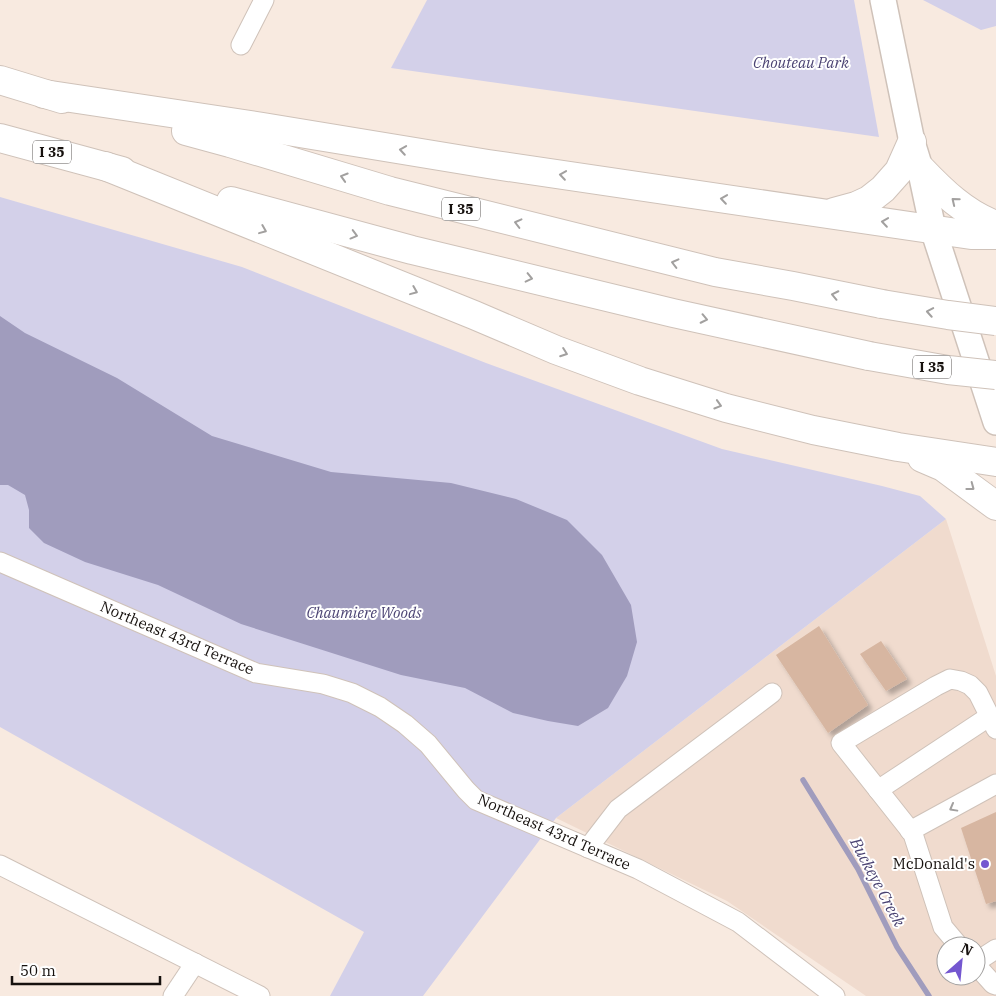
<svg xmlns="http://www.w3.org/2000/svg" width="996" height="996" viewBox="0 0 996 996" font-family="'IBM Plex Serif',serif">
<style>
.built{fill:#f0dbce;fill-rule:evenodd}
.green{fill:#d3d0e9}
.water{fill:#a09cbd}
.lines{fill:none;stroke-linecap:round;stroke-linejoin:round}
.stream{stroke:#a09cbd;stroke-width:5.5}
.building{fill:#d7b6a1;filter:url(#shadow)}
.minor-casing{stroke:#cfc2b9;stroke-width:21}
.major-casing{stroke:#cfc2b9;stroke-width:28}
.highway-casing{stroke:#cfc2b9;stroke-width:30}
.minor{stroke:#fff;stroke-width:19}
.major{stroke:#fff;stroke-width:25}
.highway{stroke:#fff;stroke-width:28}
.highway-bridge-casing{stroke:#cfc2b9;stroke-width:30;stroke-linecap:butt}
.highway-bridge{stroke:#fff;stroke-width:28}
.oneway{stroke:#a2a09f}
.poi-dot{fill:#7457d0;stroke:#fff;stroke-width:2}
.labels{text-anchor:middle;stroke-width:4;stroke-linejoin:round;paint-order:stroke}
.shield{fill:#fff;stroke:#5c5856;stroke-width:1}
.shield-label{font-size:14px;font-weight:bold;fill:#16110e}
.park-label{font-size:15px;font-style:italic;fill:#4c4474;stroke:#fff}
.street-label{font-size:15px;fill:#16110e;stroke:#fff}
.poi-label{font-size:15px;fill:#16110e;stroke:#fff;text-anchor:end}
.water-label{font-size:16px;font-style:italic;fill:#4a4372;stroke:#fff}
</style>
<defs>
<filter id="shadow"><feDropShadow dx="4.5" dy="4.5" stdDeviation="2.5" flood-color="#0004"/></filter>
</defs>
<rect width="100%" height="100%" fill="#f8eae0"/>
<!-- built -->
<path class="built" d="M946 519 996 676V996H866L727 901 556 818ZM946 946H976V976H946Z"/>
<!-- green -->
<g class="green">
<polygon points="427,0 854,0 879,137 391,68"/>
<polygon points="923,0 996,0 996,26 981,30"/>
<polygon points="0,197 242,267 486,363 722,449 882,486 920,496 946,519 556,818 423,996 330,996 364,932 0,727"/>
</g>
<!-- water -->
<polygon class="water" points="0,316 25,333 117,378 212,436 331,472 451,483 516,499 567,520 602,555 631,605 637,642 627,676 608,708 578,726 548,721 513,713 465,688 401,675 241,624 158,585 85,562 44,543 29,528 29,510 25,495 8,485 0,485"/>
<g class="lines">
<!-- stream -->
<polyline class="stream" points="803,780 858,869 897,947 929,996"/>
</g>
<!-- building -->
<g class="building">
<polygon points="819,626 868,705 828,733 776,655"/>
<polygon points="881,641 907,679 886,691 860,654"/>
<polygon points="996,812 996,901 986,904 961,828"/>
</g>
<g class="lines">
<!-- minor casing -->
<g class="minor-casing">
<g id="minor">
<polyline points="241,45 264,0"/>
<polyline points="0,562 256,673 323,684 352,693 380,707 405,724 428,744 466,790 476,800 638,869 738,922 835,996"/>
<polyline points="878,790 990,716"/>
<polyline points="910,831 996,784"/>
<polyline points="588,848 618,809 772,693"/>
<polyline points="0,865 260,996"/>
<polyline points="959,946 943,927 913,834 841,743 936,686 950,679 961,681 970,685 978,693 996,729"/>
<polyline points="976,962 996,949"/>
<polyline points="976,965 993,984 996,985"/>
<polyline points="173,996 195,963"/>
</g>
</g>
<!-- major casing -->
<g class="major-casing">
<polyline id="major" points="883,0 912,142 920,168 933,229 996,422"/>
</g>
<!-- highway casing -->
<g class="highway-casing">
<g id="highway">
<polyline points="0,80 62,99"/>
<polyline points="44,94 263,127 488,164 971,235 996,235"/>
<polyline points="186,131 230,143 390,191 715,272 793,286 882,304"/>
<polyline points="0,138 122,171"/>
<polyline points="105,166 474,315 556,350 640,381 726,408 813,430 898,447 996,462"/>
<path d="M920 168C942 191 965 214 996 225"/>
<polyline points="231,201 412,250 673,313 869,356"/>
<polyline points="834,212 856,206 869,200 883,189 899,171 912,142"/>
<polyline points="922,458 943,467 996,506"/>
</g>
</g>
<!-- minor -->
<use href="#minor" class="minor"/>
<!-- major -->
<use href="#major" class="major"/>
<!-- highway -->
<use href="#highway" class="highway"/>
<!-- highway-bridge casing -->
<g class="highway-bridge-casing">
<g id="highway-bridge">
<polyline points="882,304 948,315 996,321"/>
<polyline points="869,356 948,370 996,375"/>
</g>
</g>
<!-- highway-bridge -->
<use href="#highway-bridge" class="highway-bridge"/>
</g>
<!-- one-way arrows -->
<defs><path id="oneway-chevron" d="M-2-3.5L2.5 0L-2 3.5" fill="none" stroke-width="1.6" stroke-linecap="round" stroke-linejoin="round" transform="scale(1.25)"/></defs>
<g class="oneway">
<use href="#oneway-chevron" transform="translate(403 150) rotate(-171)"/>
<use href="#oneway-chevron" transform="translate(563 175) rotate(-172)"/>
<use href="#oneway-chevron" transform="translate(344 177) rotate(-163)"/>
<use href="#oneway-chevron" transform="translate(724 199) rotate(-172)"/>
<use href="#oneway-chevron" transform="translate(955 201) rotate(-141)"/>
<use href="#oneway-chevron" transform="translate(885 222) rotate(-172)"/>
<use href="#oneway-chevron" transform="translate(518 223) rotate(-166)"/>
<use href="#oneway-chevron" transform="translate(263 230) rotate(22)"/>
<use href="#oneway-chevron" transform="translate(354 235) rotate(15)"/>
<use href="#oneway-chevron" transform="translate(675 263) rotate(-166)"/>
<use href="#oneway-chevron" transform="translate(529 278) rotate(13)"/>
<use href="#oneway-chevron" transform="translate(414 291) rotate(22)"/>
<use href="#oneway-chevron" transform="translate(835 295) rotate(-168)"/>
<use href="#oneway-chevron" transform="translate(930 312) rotate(-170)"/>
<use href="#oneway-chevron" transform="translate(704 319) rotate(12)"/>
<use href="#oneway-chevron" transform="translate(564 353) rotate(20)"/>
<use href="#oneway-chevron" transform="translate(718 405) rotate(17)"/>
<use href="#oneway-chevron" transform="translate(971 487) rotate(37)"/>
<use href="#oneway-chevron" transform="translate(953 808) rotate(151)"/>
</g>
<!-- markers -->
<circle class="poi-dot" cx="985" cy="864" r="5"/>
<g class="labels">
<!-- shield labels -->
<g class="shield">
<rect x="33" y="140.5" width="38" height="23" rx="4"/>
<rect x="442" y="197.5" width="38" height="23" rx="4"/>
<rect x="913" y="355.5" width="38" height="23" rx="4"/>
</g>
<g class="shield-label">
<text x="52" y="157">I 35</text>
<text x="461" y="214">I 35</text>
<text x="932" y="372">I 35</text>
</g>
<!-- park labels -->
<g class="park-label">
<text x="801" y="68">Chouteau Park</text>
<text x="364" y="618">Chaumiere Woods</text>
</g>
<!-- street labels -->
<g class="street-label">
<text transform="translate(177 638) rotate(23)" y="5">Northeast 43rd Terrace</text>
<text transform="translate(554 832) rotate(24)" y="5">Northeast 43rd Terrace</text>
</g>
<!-- poi labels -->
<g class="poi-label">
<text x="975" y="869">McDonald's</text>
</g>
<!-- water labels -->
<g class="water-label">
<text transform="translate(878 882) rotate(62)" y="6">Buckeye Creek</text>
</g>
</g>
<!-- north arrow -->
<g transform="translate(961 961) rotate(27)"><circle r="24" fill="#ffffff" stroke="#a2a09f"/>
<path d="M0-4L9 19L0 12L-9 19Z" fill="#7457d0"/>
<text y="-8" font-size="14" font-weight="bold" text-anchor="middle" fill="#16110e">N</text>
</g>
<!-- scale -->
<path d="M12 976v8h148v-8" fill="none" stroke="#16110e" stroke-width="2.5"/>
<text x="20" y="976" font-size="15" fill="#16110e" stroke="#ffffff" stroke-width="4" paint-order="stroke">50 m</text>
</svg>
